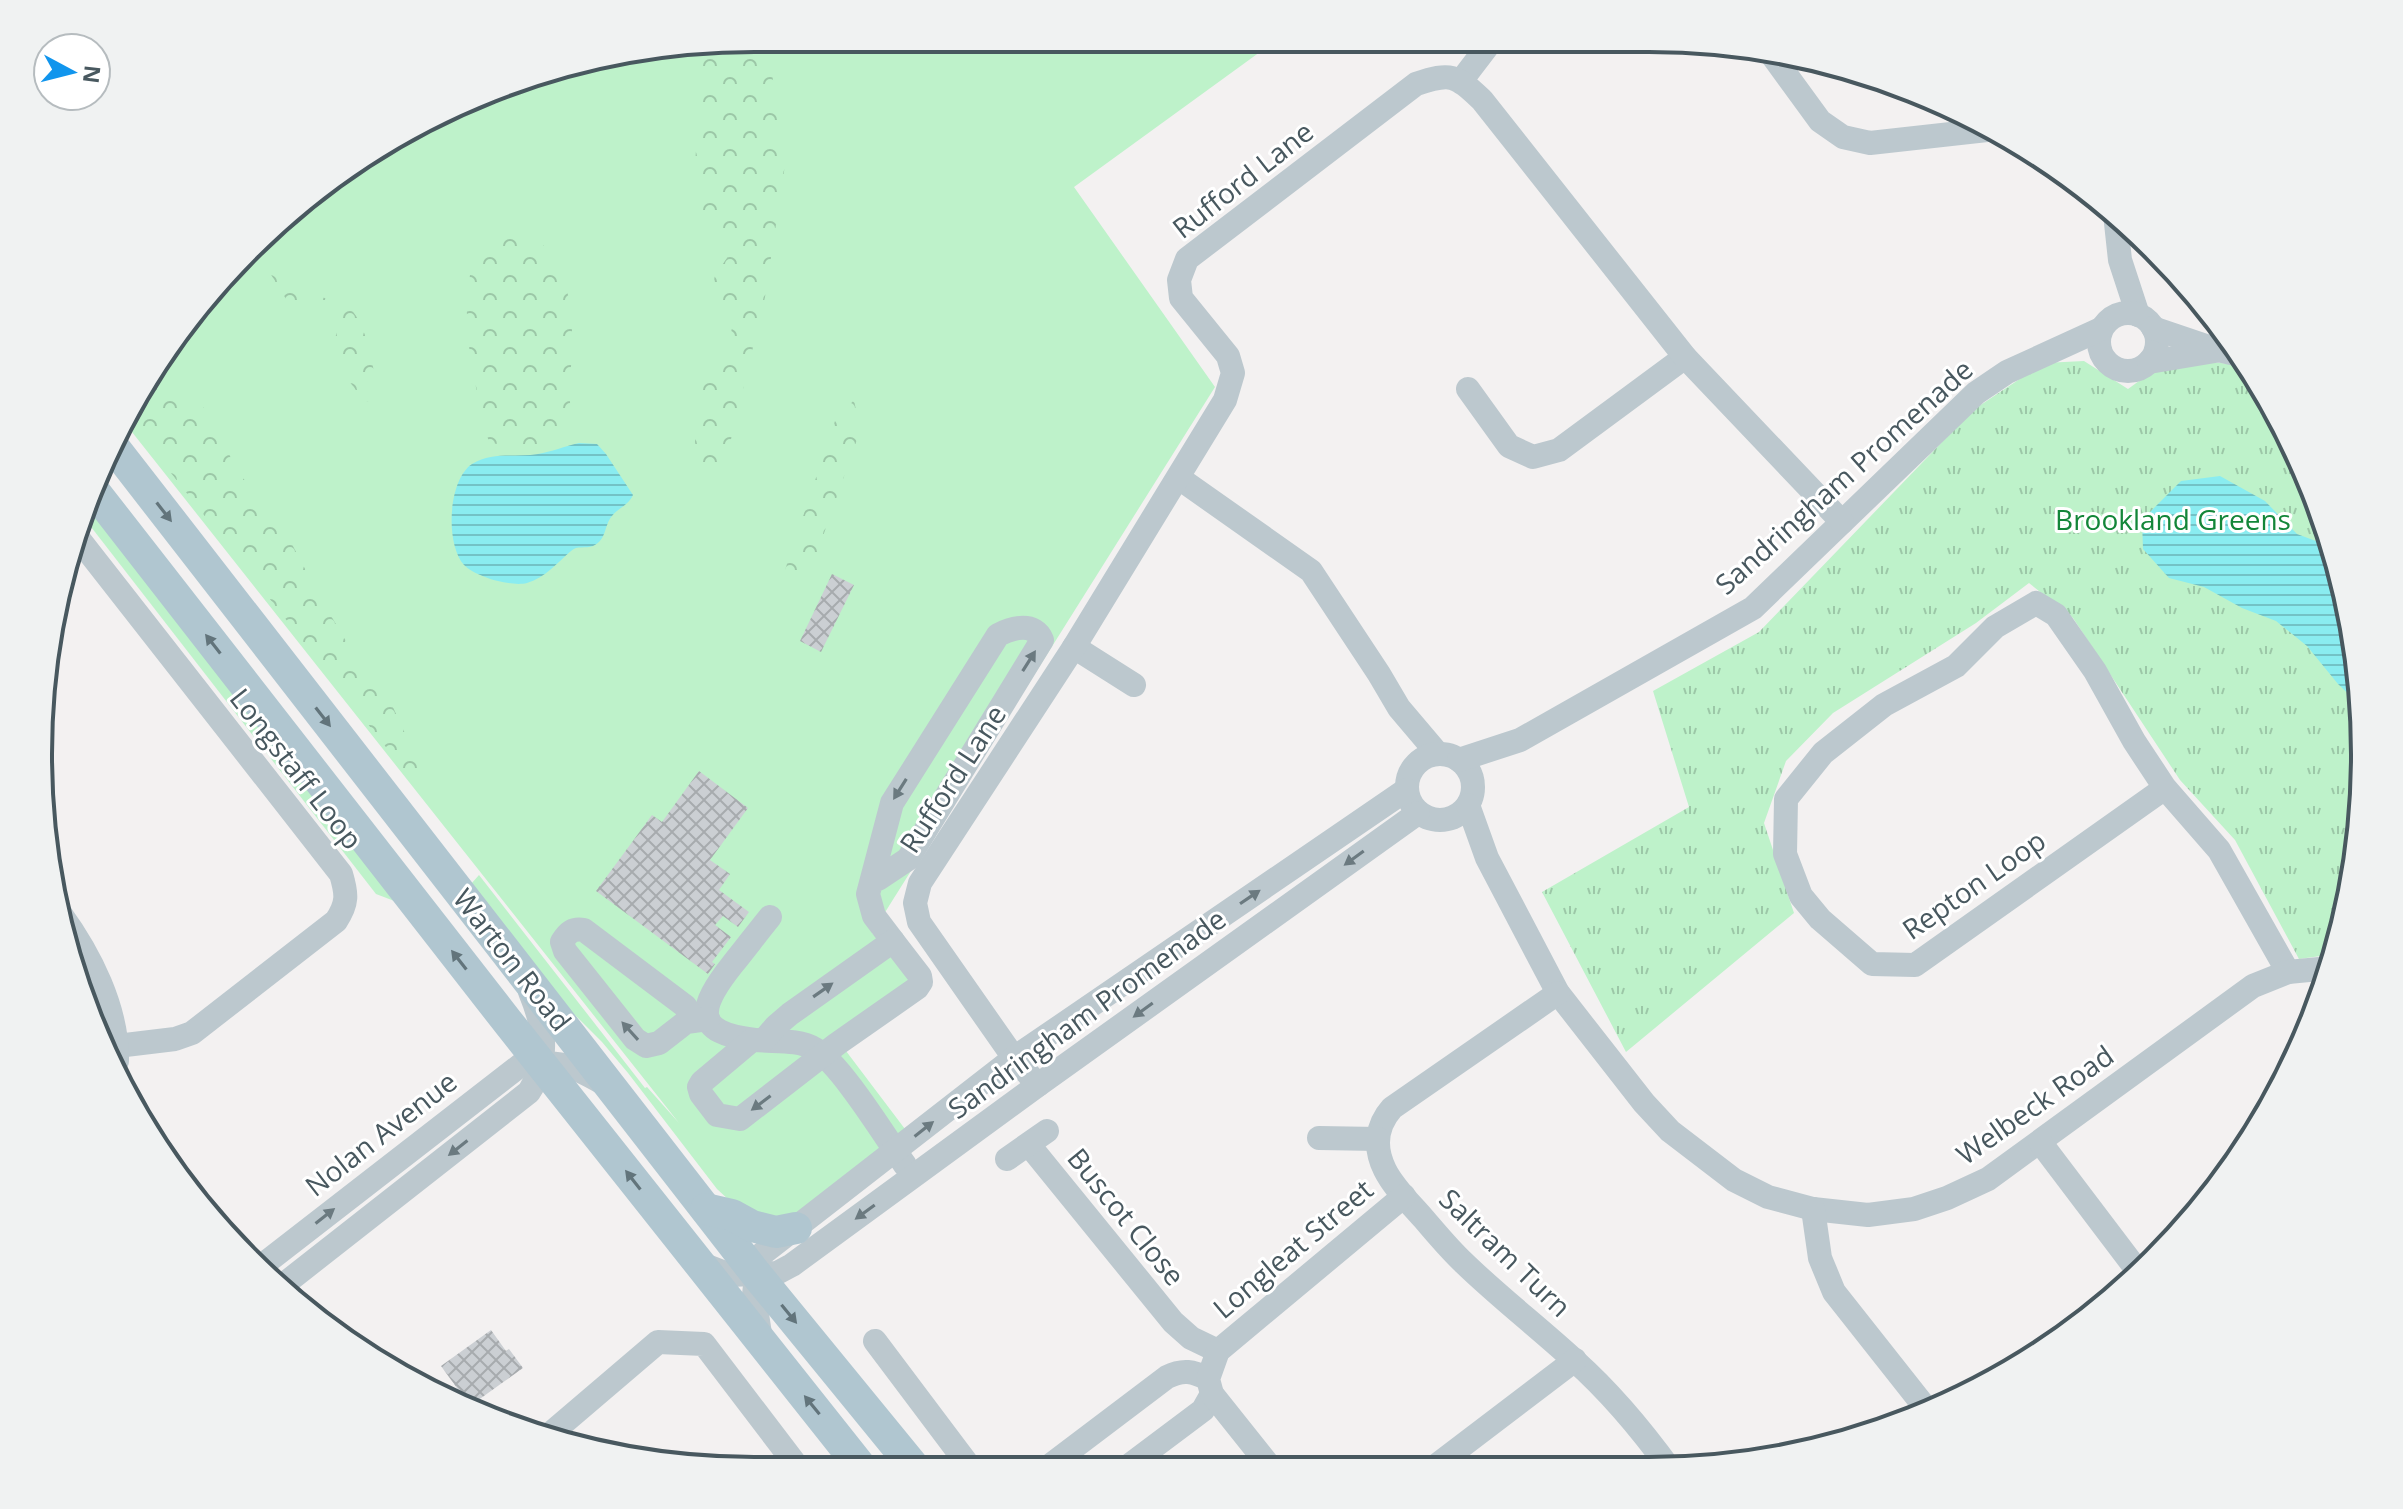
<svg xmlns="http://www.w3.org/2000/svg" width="2403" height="1509" viewBox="0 0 2403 1509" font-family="'Open Sans',sans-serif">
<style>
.grass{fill:#bef2ca}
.forest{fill:url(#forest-crowns)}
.park{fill:url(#park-tufts)}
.water{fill:url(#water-rules)}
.building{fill:url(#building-cross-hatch)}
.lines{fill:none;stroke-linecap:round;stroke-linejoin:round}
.minor{stroke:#bcc8ce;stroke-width:24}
.major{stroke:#b0c6d0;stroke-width:32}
.oneway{fill:#62747b}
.oneway2{fill:#6b7a80}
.labels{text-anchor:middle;stroke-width:6;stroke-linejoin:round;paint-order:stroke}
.street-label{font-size:28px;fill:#48585f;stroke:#fff}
.park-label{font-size:28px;fill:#138639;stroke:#fff}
.rim{fill:none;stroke:#48585f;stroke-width:4}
</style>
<defs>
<pattern id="forest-crowns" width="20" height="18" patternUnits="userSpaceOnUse" patternTransform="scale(2)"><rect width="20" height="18" fill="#bef2ca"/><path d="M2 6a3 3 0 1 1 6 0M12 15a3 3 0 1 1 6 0" fill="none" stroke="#9cc7a7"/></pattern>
<pattern id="park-tufts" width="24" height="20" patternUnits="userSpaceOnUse" patternTransform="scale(2)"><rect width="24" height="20" fill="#bef2ca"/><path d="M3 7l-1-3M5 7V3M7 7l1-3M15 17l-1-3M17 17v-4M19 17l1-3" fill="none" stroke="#9cc7a7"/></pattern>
<pattern id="water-rules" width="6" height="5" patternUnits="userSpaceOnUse" patternTransform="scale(2)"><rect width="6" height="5" fill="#8aecf0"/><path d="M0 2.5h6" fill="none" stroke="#73c2c6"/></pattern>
<pattern id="building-cross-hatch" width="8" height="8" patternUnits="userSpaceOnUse" patternTransform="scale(2)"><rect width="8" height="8" fill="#cbcfd3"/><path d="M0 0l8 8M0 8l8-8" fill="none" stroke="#a7abae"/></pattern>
</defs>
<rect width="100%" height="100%" fill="#f3f1f1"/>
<!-- grass -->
<g class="grass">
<polygon points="755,38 1275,41 1074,187 1215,387 872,933 923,988 846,1051 908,1133 793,1217 780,1222 730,1201 717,1189 628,1073 602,1042 564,1004 471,884 479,875 645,1088 647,1087 679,1123 128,427 186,318 356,159 525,76"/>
<polygon points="89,499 397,902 376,894 81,514"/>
</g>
<!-- forest -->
<g class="forest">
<polygon points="754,38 767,38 785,165 765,297 721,481 708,480 699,466 695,442 699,393 715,363 730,346 732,325 711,297 715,275 727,258 723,227 701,210 695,165 699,104 700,47"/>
<path d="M509 233 540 241 562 271 572 311V358L568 391 574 425 558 440 527 447 489 443C476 388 460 332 470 275 472 263 477 250 481 239Z"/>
<path d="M267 242C276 254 280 269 289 280 302 297 329 296 346 306 368 318 374 376 379 398L365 402 349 381 332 351 338 327 332 313 286 299 257 252Z"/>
<polygon points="158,371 205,409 240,475 277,516 321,599 359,663 386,692 408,740 422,776 418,788 131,422"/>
<polygon points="854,400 860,431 810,573 801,582 783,576 835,421"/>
</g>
<!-- park -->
<polygon class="park" points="2172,357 2237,365 2256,378 2269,397 2327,525 2359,661 2363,802 2340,940 2335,954 2299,959 2235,840 2180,780 2073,618 2029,583 1976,623 1833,713 1786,761 1764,823 1794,913 1626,1052 1542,892 1689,807 1653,691 1759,632 1973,410 2044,363 2084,361 2128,389"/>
<!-- water -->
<g class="water">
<path d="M579 443 597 444 606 454 633 495C628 506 619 507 612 516 604 525 607 540 593 546 586 549 577 545 571 551 557 563 546 577 527 583 511 587 476 577 464 565 445 544 448 480 472 464 493 451 515 458 538 454 551 452 565 446 579 443Z"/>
<polygon points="2220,476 2265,501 2297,534 2332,547 2359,661 2360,705 2338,684 2307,646 2276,621 2242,608 2204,587 2169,578 2143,549 2142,520 2181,481"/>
</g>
<!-- building -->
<g class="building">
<polygon points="832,574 854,585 821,652 800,641"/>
<polygon points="699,771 748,808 710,860 730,874 719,890 749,912 738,927 723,916 715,925 731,937 712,962 715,964 708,974 596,891 652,815 662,822"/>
<polygon points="491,1330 506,1351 509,1349 523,1368 470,1406 441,1366"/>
</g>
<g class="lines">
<!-- minor -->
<g class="minor">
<polyline points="1769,51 1820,121 1843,137 1870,143 1987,130"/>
<polyline points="1461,81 1490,43"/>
<polyline points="2115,214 2120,260 2138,315"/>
<circle cx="2128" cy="342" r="29"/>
<polyline points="2153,328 2218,350 2240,355"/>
<polyline points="2149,362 2215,351"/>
<polyline points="1468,389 1509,446 1533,457 1559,450 1685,357"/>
<polyline points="1179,478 1311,571 1379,674 1399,708 1438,754"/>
<path d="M74 533 341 874C347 894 348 903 336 921L192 1033 175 1039 117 1046"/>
<polyline points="1074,647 1134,685"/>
<circle cx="1440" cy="787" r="33"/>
<polyline points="1459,760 1520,740 1753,608 1976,393 2007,372 2101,329"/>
<polyline points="2165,788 1915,965 1872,964 1820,919 1801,896 1785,854 1786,799 1823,753 1884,705 1956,666 1995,627 2036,603 2056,615 2095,671 2134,741 2165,788 2219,850 2288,972"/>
<polyline points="1468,805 1487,858 1558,993 1644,1103 1670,1131 1734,1180 1768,1197 1813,1209 1868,1215 1914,1209 1947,1198 1988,1179 2253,986 2288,972 2330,968"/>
<path d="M872 879H878L908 859 1042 640C1035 622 1013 627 998 635L892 803 868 894 874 916 893 941"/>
<path d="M60 913C90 954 118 1009 117 1061"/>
<path d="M770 917C757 933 745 949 732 965 699 1007 691 1033 755 1040 775 1042 798 1039 815 1049 840 1063 886 1138 905 1165"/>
<path d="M1558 993 1392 1108C1376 1126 1374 1148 1385 1170 1394 1188 1410 1203 1423 1218 1436 1233 1449 1249 1464 1263 1499 1297 1538 1327 1574 1360 1611 1393 1641 1429 1670 1469"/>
<path d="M695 1021 685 1006 584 930C573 928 568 932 562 942L565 951 635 1039 646 1046 659 1043 686 1022 708 1019"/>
<polyline points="752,1040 702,1082 699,1087 701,1094 717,1115 740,1119 837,1044 917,988 921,982 920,976 893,941 790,1014 776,1026 764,1040"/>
<path d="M1038 1085 1014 1058 919 922 915 903 920 883 1074 647 1225 400 1233 373 1228 356 1181 298 1179 280 1187 259 1416 84C1452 72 1455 75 1482 100L1685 357 1842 522"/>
<polyline points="1319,1138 1378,1139"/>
<polyline points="2040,1142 2137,1270"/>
<polyline points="1029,1145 1173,1322 1191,1338 1218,1351"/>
<polyline points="1007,1159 1047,1131"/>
<polyline points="1813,1209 1820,1258 1834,1292 1928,1411"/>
<polyline points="699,1263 730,1275 777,1273 792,1265 1038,1085 1418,813"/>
<path d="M264 1264 522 1064C560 1061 570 1064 603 1083"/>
<path d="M283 1285 529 1092C551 1058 544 1026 530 992"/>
<polyline points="761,1340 754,1295 758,1257 1014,1058 1406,790"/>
<polyline points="875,1341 969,1466"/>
<polyline points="549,1435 658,1342 704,1344 797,1466"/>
<path d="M1048 1467 1167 1377C1183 1369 1193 1371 1208 1379"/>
<polyline points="1127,1467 1203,1410 1212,1394"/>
<polyline points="1271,1468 1212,1394 1208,1379 1218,1351 1404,1196"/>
<polyline points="1433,1468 1575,1360"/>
</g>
<!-- major -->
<g class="major">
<polyline points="116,450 756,1274 913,1466"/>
<polyline points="94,491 507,1021 860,1466"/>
<polyline points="706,1209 732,1215 752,1226 776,1232 796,1228"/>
</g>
</g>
<!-- one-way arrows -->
<defs><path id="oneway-solid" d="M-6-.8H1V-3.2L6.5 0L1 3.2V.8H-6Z" transform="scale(2)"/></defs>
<g class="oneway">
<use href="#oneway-solid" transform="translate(164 512) rotate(52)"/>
<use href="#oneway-solid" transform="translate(213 644) rotate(-128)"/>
<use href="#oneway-solid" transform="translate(323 717) rotate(52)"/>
<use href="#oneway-solid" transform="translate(459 960) rotate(-128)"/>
<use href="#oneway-solid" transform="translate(633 1180) rotate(-128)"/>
<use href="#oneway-solid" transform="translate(789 1314) rotate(51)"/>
<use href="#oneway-solid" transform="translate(812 1405) rotate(-129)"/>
</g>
<g class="oneway2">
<use href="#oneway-solid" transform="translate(1029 661) rotate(-58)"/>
<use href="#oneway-solid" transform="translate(900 789) rotate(122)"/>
<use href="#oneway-solid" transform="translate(1354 858) rotate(144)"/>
<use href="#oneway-solid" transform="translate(1250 897) rotate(-34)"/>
<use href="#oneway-solid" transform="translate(823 990) rotate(-35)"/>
<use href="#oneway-solid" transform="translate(1143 1010) rotate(144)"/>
<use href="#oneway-solid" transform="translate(630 1031) rotate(-132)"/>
<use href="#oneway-solid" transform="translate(761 1103) rotate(143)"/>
<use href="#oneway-solid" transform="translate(924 1129) rotate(-38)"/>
<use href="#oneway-solid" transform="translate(458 1148) rotate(142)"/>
<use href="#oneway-solid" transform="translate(865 1212) rotate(144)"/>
<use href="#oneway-solid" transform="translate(325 1216) rotate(-38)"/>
</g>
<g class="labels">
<!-- street labels -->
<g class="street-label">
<text transform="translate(1243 180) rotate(-38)" y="10">Rufford Lane</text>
<text transform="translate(1844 477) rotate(-42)" y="10">Sandringham Promenade</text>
<text transform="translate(296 769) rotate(52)" y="10">Longstaff Loop</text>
<text transform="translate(953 779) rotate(-57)" y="10">Rufford Lane</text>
<text transform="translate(1974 885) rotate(-35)" y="10">Repton Loop</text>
<text transform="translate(512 960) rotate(52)" y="10">Warton Road</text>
<text transform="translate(1087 1014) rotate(-36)" y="10">Sandringham Promenade</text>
<text transform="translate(2035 1105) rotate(-35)" y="10">Welbeck Road</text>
<text transform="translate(381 1134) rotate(-38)" y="10">Nolan Avenue</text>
<text transform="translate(1126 1217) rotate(51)" y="10">Buscot Close</text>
<text transform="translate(1293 1249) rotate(-40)" y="10">Longleat Street</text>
<text transform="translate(1505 1253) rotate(44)" y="10">Saltram Turn</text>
</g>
<!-- park labels -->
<g class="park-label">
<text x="2173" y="530">Brookland Greens</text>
</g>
</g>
<!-- crop -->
<path d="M0 0H2403V1509H0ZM754 52H1649A702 702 0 0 1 2351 754V755A702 702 0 0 1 1649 1457H754A702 702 0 0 1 52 755V754A702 702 0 0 1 754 52Z" fill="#f0f2f2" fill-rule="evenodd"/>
<path class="rim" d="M754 52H1649A702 702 0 0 1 2351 754V755A702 702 0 0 1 1649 1457H754A702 702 0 0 1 52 755V754A702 702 0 0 1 754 52Z"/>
<!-- north arrow -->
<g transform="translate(72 72) rotate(97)"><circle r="38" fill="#ffffff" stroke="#b6bcbf" stroke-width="2"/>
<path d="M0-6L14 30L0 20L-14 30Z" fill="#1195ed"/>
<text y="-12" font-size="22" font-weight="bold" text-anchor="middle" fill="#48585f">N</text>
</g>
</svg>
